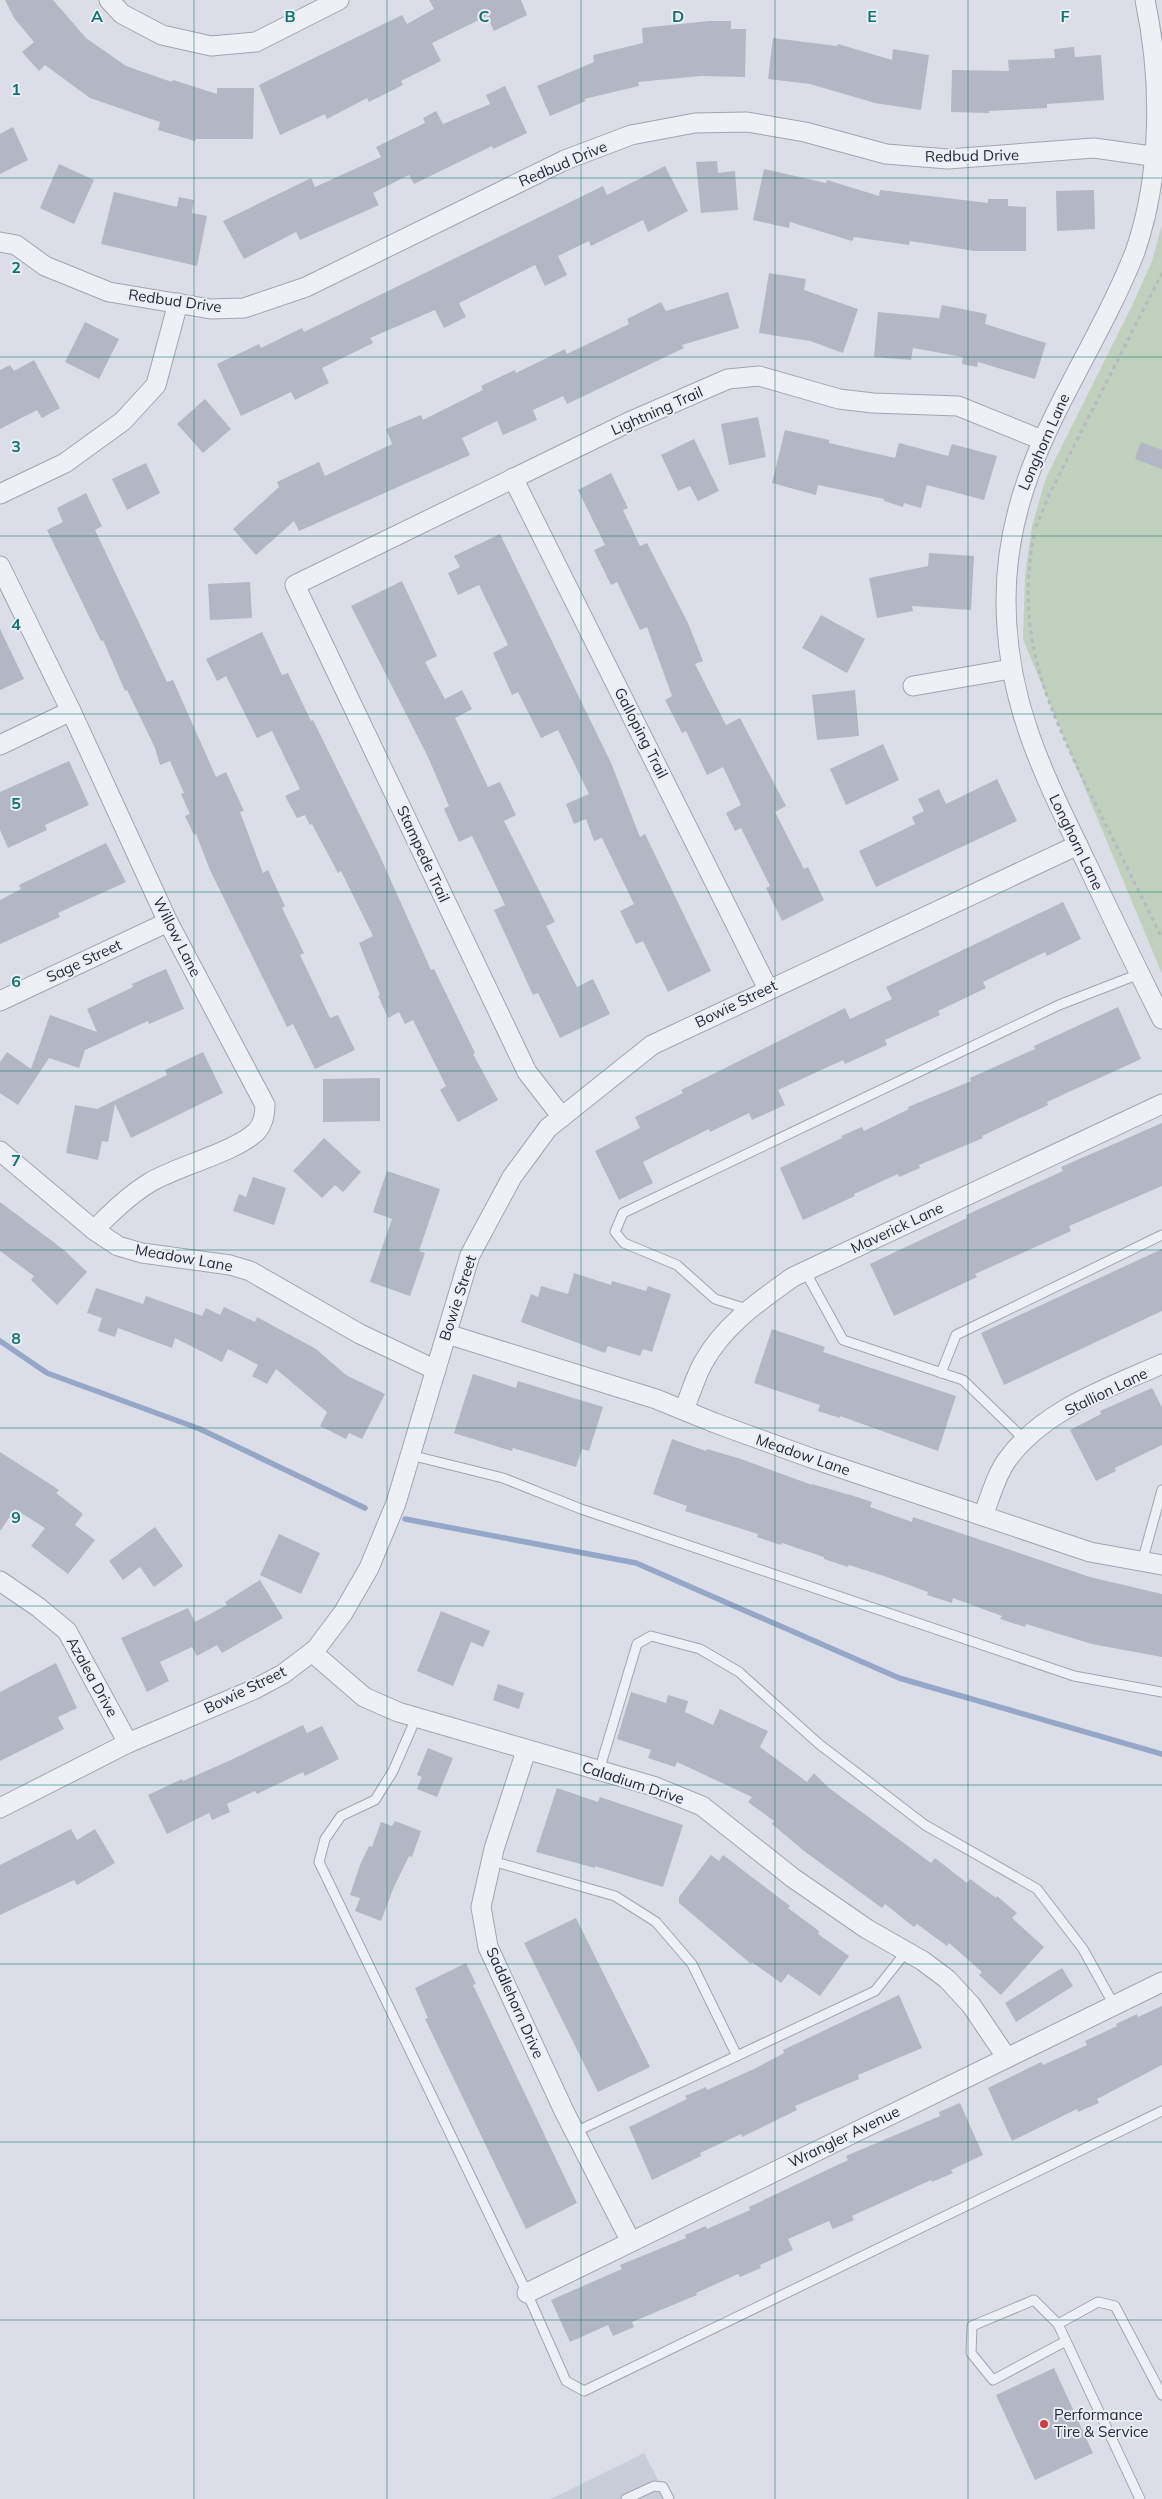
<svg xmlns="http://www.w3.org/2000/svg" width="1162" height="2499" viewBox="0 0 1162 2499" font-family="Mulish,sans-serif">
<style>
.built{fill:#c9cdd8}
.green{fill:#bfd0bc}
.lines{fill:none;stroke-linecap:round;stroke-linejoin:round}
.stream{stroke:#95a7c8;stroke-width:5.5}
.building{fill:#b3b7c3}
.service-casing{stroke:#a1a5b0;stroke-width:11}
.minor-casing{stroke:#a1a5b0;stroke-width:21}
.path{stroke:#b6b9c1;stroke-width:3;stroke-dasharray:4 4;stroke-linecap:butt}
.service{stroke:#eef0f5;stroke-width:9}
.minor{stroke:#eef0f5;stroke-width:19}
.grid{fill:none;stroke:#0f766e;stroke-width:1;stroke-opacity:0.55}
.poi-dot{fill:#d13b3e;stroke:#ebedf4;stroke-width:2}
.labels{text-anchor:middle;stroke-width:4;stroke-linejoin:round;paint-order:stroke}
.street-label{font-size:15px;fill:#252b3d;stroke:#ebedf4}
.poi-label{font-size:15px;fill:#252b3d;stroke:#ebedf4;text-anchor:start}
.grid-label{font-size:16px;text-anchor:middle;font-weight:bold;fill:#0f766e;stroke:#ebedf4;stroke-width:4;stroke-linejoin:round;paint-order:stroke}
</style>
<rect width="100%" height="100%" fill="#dbdee6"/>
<!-- built -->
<polygon class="built" points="644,2453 668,2499 551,2499"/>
<!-- green -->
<polygon class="green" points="1162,225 1162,974 1023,639 1025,577 1032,526 1046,478 1132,306 1152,261"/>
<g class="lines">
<!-- stream -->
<g class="stream">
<polyline points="0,1341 47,1373 200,1429 365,1508"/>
<polyline points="405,1519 636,1563 899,1678 1162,1754"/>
</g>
</g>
<!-- building -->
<g class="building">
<polygon points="5,0 53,0 86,38 126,66 172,82 173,80 217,94 217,88 254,88 253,139 196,139 195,141 158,130 160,122 90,98 45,65 39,71 22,52 34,42 14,18"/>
<polygon points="429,0 521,0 527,15 494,31 487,16 432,43 441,61 401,81 403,85 369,102 367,98 327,119 325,114 280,135 259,85 402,15 407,24 434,9"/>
<polygon points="709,21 731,21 731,29 746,29 745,77 701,76 638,82 639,86 584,99 586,101 550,116 537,86 594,62 593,55 643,43 642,28"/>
<polygon points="773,38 837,46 838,44 892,60 893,49 929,55 921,110 875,103 810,84 768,79"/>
<polygon points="1074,47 1075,57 1101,55 1104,100 1047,104 1047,108 989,111 989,113 951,112 952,70 1009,71 1008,60 1055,58 1054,49"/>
<polygon points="505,86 527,133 493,149 492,146 414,184 409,175 373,193 379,205 300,240 296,232 244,259 223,221 311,178 315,187 381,157 376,147 425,123 423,118 436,111 443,124 490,104 486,95"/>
<polygon points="13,127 28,160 0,174 0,134"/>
<polygon points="717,161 718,173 735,171 738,210 701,213 696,162"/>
<polygon points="59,164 94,180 74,224 40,208"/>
<polygon points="665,166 688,211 648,232 643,220 591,246 589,241 558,256 567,275 545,286 535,265 459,303 466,317 444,328 435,310 370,338 373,343 322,368 329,383 295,400 291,392 241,416 217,364 259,344 261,348 302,328 304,332 603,186 607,195"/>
<polygon points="764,169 826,183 827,180 879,196 880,190 988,203 988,199 1008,199 1008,206 1026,207 1026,251 975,251 910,241 909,245 854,237 852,241 790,222 789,228 753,220"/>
<polygon points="1094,190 1095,229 1057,231 1056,191"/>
<polygon points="114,192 177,207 179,197 194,200 192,213 207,216 197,266 101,244"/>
<polygon points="769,273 806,279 804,290 858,309 843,353 810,341 759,333"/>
<polygon points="728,292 739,328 682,345 684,348 567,404 563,396 533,410 537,420 503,435 497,421 462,438 470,455 299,531 294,521 256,555 233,529 279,487 277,482 319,462 325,476 392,444 386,429 421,415 423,420 483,390 481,386 515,370 516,373 565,349 567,354 629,324 627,319 661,302 666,311"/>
<polygon points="942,305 987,314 985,324 1046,343 1035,379 978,362 977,367 962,364 963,357 913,348 911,360 874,357 878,312 939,318"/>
<polygon points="85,322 119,339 99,379 65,362"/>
<polygon points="34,360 60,408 42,418 37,410 0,429 0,370 10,365 14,371"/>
<polygon points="205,399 231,429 203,453 177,424"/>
<polygon points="758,417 766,457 729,465 721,424"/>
<polygon points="785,430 829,440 829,443 895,458 899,443 948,456 952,444 997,456 984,500 927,485 921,508 904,503 903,507 884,501 884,499 818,485 816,495 772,483"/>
<polygon points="694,439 719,491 698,501 690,486 678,491 661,455"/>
<polygon points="1141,442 1162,450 1162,469 1135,459"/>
<polygon points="146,463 160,493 127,510 112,479"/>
<polygon points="611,473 628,508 623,510 640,546 647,543 688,623 703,661 695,664 726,725 740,718 786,806 775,812 804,869 808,867 824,900 782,921 766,888 770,886 741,828 735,831 726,813 741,805 723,767 707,775 686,731 682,733 665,700 672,696 647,627 640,630 617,582 611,585 594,550 605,545 578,490"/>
<polygon points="86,493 102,526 95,530 167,682 173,680 216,777 226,772 244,811 240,812 263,873 268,870 285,906 282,908 304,953 300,955 330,1018 338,1015 355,1050 315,1069 293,1024 287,1027 210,870 196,834 194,835 185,816 190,814 181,794 184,793 170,761 160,765 155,748 127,690 125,691 103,640 101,641 47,530 63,522 57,508"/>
<polygon points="500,534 611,763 640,837 645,834 711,971 668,992 643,941 636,944 620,911 634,904 602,838 594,841 586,819 574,824 566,804 589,794 558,730 541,738 518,692 512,695 493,653 508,645 479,585 458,595 448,573 460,567 454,556"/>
<polygon points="929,553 974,556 971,610 912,606 913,611 877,618 869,578 928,566"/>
<polygon points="402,581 437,656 425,662 445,699 462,690 472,709 455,718 488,787 500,782 516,815 504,821 555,922 546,926 577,987 593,979 610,1014 560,1038 538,993 533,995 494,910 505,905 472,836 459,842 444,809 449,806 428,757 351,606"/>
<polygon points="250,582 252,618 210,620 208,584"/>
<polygon points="821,615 865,639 847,673 802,648"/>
<polygon points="0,629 24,679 0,690"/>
<polygon points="262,632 282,675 288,673 311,721 313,720 378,852 431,970 434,969 475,1053 473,1054 498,1100 458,1122 440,1090 446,1086 413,1020 405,1024 399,1012 388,1018 378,996 380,995 359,943 373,936 341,871 338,873 312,824 310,825 305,815 297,818 285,796 300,789 272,731 257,738 226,676 217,681 206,659"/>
<polygon points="855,690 859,736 817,740 812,695"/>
<polygon points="883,744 899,780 846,805 830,769"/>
<polygon points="69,761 89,805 45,825 47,830 8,848 0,830 0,792"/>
<polygon points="997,779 1017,821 876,887 859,851 915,824 912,817 924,811 918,799 939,789 946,804"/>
<polygon points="106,843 126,882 58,913 60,917 0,944 0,900 21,889 19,885"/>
<polygon points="1063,902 1081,939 1047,956 1045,952 983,982 986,988 938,1011 940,1015 885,1040 887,1045 845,1064 843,1060 778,1090 785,1105 752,1120 749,1113 710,1132 709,1129 643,1162 653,1183 619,1200 595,1151 640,1128 635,1117 683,1093 681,1090 845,1008 850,1019 892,999 886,987"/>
<polygon points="166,969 184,1009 149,1024 148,1021 85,1050 79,1068 49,1058 18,1105 0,1093 0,1062 7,1052 31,1069 50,1015 97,1032 87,1009 133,987 132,984"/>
<polygon points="1118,1007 1141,1059 1047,1102 1048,1105 982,1136 983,1138 919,1165 920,1168 899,1177 898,1174 854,1194 855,1196 803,1220 780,1168 842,1138 841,1136 862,1127 864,1131 909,1109 908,1107 971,1081 970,1078 1035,1049 1034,1046"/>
<polygon points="203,1052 223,1093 131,1138 115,1104 108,1142 102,1141 98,1160 66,1153 75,1105 97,1109 167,1075 165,1070"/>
<polygon points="380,1078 380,1121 323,1122 323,1079"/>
<polygon points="1162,1123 1162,1186 1069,1226 1071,1231 975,1274 977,1277 894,1316 870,1264 967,1218 966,1215 1063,1171 1061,1167"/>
<polygon points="324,1138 361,1172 343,1192 335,1185 322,1198 293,1171"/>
<polygon points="387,1171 440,1189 419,1251 425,1253 410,1296 370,1282 392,1219 373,1212"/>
<polygon points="253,1177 286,1188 274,1225 233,1211 239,1194 246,1197"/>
<polygon points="0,1202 64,1250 87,1272 57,1305 31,1280 34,1276 0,1251"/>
<polygon points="1162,1249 1162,1311 1004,1385 981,1333"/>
<polygon points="574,1273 611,1285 612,1281 646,1291 648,1286 671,1294 652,1352 643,1349 640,1356 608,1346 605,1353 521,1322 531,1294 538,1297 541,1286 568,1294"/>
<polygon points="96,1288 143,1304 146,1296 202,1316 206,1308 220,1315 224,1307 255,1322 257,1317 316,1349 346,1375 385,1394 362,1439 349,1433 346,1439 320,1426 327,1412 276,1369 267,1384 252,1376 258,1365 228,1349 222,1362 175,1338 172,1348 118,1328 115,1337 98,1331 102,1318 87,1313"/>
<polygon points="772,1329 825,1347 823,1352 956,1396 938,1451 840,1416 840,1418 818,1411 820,1405 754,1383"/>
<polygon points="473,1374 516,1388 518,1381 603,1407 589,1451 582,1449 576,1467 513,1448 512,1451 454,1433"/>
<polygon points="1152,1388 1162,1407 1162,1445 1115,1468 1116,1471 1096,1481 1070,1430 1101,1414 1100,1411"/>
<polygon points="672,1439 706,1451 707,1449 741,1459 812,1485 812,1484 857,1497 872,1502 870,1507 912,1522 913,1517 1090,1577 1162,1594 1162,1657 1092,1644 1026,1624 1025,1627 1000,1619 1002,1616 953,1598 952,1603 927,1595 928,1592 884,1576 849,1565 848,1567 824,1559 824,1557 782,1543 781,1545 757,1537 758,1534 685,1511 687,1506 653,1494"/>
<polygon points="0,1452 59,1490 56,1493 83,1514 75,1525 95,1540 68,1574 31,1546 45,1528 15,1509 0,1531"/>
<polygon points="155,1527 183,1566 154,1587 140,1567 123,1580 109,1561"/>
<polygon points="279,1534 320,1553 301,1594 260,1575"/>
<polygon points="260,1580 283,1618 222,1653 217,1645 197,1656 192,1647 160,1662 169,1681 147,1692 121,1638 188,1608 195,1622 227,1605 225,1602"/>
<polygon points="441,1611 490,1631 483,1647 471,1642 453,1686 417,1671"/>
<polygon points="56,1663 77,1708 58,1717 64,1729 0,1761 0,1692"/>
<polygon points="498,1684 524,1693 519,1709 493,1700"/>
<polygon points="631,1692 666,1703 668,1695 688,1701 685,1712 713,1725 720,1709 768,1731 760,1747 807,1782 814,1773 829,1788 931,1863 935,1858 967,1883 970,1879 996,1898 997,1896 1017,1913 1012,1918 1044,1947 1001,1995 979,1975 982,1972 949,1943 947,1946 917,1924 914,1927 885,1904 882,1908 804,1851 772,1824 774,1821 748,1802 752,1797 677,1762 675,1767 648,1758 651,1750 617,1739"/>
<polygon points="303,1725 307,1733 322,1726 339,1759 305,1776 303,1772 257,1794 255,1791 227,1804 230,1812 212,1820 209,1813 167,1834 148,1795 182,1779 183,1781 231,1760"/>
<polygon points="428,1748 453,1758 437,1797 417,1789 422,1777 417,1775"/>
<polygon points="557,1788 598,1802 600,1797 683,1825 663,1887 595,1866 595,1868 536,1852"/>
<polygon points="395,1821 421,1831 412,1857 409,1856 393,1889 381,1921 355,1911 360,1898 350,1895 360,1865 369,1846 372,1847 381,1822 392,1826"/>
<polygon points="71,1829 77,1840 95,1829 115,1863 77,1885 74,1880 0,1915 0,1865"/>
<polygon points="711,1855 719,1861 723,1855 790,1906 788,1908 819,1931 818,1934 849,1956 820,1996 788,1974 781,1983 752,1962 751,1964 679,1903 679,1897"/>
<polygon points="576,1918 650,2067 598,2092 524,1943"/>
<polygon points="466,1963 476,1984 473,1985 577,2203 526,2229 425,2019 428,2018 415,1988"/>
<polygon points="1062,1968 1073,1986 1016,2022 1005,2003"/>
<polygon points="899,1995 922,2048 858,2075 859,2079 795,2106 797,2110 742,2137 741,2134 700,2153 701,2156 652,2180 629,2127 687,2099 685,2096 706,2087 707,2090 754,2069 784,2053 783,2050"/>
<polygon points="1162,2006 1162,2065 1097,2099 1099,2103 1078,2112 1077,2109 1012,2141 988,2088 1041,2062 1043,2065 1087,2045 1085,2041 1117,2026 1116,2024 1137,2014 1138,2017"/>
<polygon points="960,2103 983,2155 951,2170 953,2173 932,2182 931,2180 852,2216 854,2220 833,2229 829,2221 788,2239 793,2250 760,2265 761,2268 740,2277 738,2274 696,2293 697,2295 632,2322 634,2327 613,2336 608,2325 570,2342 551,2300 622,2269 620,2265 686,2238 685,2235 706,2226 707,2229 750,2210 749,2207 848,2160 846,2156 940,2116 939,2112"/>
<polygon points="1054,2368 1093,2453 1035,2480 996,2395"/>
</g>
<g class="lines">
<!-- service casing -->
<g class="service-casing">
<g id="service">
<polyline points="805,1271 843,1340 963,1380 1025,1440"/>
<polyline points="747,1309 715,1299 677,1265 624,1243 615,1232 623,1213 1059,1005 1139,974"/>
<polyline points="941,1373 956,1335 1162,1235"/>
<polyline points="410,1455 503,1478 581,1509 1074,1676 1162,1692"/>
<polyline points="1142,1562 1162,1490"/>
<polyline points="416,1718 393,1771 375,1800 341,1816 325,1839 319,1862 527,2293 566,2381 584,2391 1162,2111"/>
<polyline points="599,1771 637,1644 651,1636 700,1649 739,1672 819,1744 925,1825 1037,1889 1083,1949 1114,2005"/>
<polyline points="492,1861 615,1896 656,1922 692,1964 737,2056"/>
<polyline points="575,2132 875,1991 906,1952"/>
<polyline points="1058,2324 1098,2302 1115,2306 1162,2395"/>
<polyline points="1066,2341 993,2380 971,2353 972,2326 1034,2300 1058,2324 1140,2499"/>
<polyline points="626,2499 654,2486 663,2487 669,2499"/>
</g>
</g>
<!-- minor casing -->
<g class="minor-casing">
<g id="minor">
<polyline points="109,0 122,14 162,35 211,46 256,42 339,0"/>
<path d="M1145 0C1162 80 1162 174 1135 252 1087 373 1006 462 1006 600 1006 702 1043 773 1086 862 1111 915 1136 967 1162 1019"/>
<polyline points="0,242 16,245 45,266 109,292 211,309 244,308 306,287 565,160 631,135 695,123 747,122 805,132 886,154 948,159 1094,148 1158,157"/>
<polyline points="513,478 768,989"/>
<polyline points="0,494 65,463 123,421 156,385 178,303"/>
<path d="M0 566 71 711 168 922 265 1105C265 1113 263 1124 257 1131 236 1152 177 1166 149 1183 128 1196 111 1213 94 1230"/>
<polyline points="913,686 1011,669"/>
<polyline points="0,745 71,711"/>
<polyline points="0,1001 168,922"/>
<polyline points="562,1117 527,1072 295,585 629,422 728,379 759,376 839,399 873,403 958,406 1042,440"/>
<polyline points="0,1151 94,1230 118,1246 142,1253 230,1265 250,1271 360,1334 436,1370"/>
<polyline points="447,1334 656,1399 715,1423 811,1458 1090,1552 1162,1565"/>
<path d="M684 1410C690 1395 695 1378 703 1363 724 1325 758 1302 793 1277L1162 1104"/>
<path d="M983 1516C990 1498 996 1475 1007 1460 1043 1410 1108 1388 1162 1364"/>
<polyline points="0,1581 38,1607 67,1631 128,1743"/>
<polyline points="312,1652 364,1697 398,1712 653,1786 702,1806 793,1878 867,1929 923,1961 947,1979 971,2005 1007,2058"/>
<polyline points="526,1751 494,1849 481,1907 488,1947 564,2111 631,2242"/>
<polyline points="0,1808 128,1743 255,1689 283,1674 316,1649 343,1613 369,1568 396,1503 470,1255 512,1177 548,1128 652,1045 1078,845"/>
<polyline points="527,2293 1162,1982"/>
</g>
</g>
<!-- path -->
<g class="path">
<polyline points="1036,527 1049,495 1162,273"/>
<path d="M1034 535C1014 639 1049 709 1093 799 1116 845 1139 892 1162 938"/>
</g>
<!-- service -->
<use href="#service" class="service"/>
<!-- minor -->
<use href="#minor" class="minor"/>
</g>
<!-- grid -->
<path class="grid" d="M194 0V2499M387 0V2499M581 0V2499M775 0V2499M968 0V2499M0 178H1162M0 357H1162M0 536H1162M0 714H1162M0 892H1162M0 1071H1162M0 1250H1162M0 1428H1162M0 1606H1162M0 1785H1162M0 1964H1162M0 2142H1162M0 2320H1162"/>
<!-- markers -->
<circle class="poi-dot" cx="1044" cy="2424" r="5"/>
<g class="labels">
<!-- street labels -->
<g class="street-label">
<text transform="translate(972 156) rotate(-1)" y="5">Redbud Drive</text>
<text transform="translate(563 164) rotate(-23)" y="5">Redbud Drive</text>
<text transform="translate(175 301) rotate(8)" y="5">Redbud Drive</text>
<text transform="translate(657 411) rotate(-24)" y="5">Lightning Trail</text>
<text transform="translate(1044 442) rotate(-66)" y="5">Longhorn Lane</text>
<text transform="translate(641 733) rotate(63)" y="5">Galloping Trail</text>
<text transform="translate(1076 842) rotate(64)" y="5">Longhorn Lane</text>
<text transform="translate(423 854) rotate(65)" y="5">Stampede Trail</text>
<text transform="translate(177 937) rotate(63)" y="5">Willow Lane</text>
<text transform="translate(84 961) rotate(-25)" y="5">Sage Street</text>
<text transform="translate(736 1004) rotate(-26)" y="5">Bowie Street</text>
<text transform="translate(897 1228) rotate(-25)" y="5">Maverick Lane</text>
<text transform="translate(184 1258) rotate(10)" y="5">Meadow Lane</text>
<text transform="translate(458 1298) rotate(-72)" y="5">Bowie Street</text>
<text transform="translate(1106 1392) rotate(-26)" y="5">Stallion Lane</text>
<text transform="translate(803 1455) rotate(19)" y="5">Meadow Lane</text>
<text transform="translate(92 1677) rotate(61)" y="5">Azalea Drive</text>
<text transform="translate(245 1690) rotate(-26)" y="5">Bowie Street</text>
<text transform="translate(633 1783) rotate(18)" y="5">Caladium Drive</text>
<text transform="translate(515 2003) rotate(66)" y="5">Saddlehorn Drive</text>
<text transform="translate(844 2137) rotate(-26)" y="5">Wrangler Avenue</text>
</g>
<!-- poi labels -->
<g class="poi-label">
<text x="1054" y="2420">Performance<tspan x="1054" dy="17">Tire &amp; Service</tspan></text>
</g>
</g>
<g class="grid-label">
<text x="97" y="22">A</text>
<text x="290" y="22">B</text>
<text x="484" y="22">C</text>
<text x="678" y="22">D</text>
<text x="872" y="22">E</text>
<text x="1065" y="22">F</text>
<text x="16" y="95">1</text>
<text x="16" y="273">2</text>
<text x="16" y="452">3</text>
<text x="16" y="630">4</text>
<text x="16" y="809">5</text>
<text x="16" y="987">6</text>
<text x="16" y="1166">7</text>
<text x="16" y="1344">8</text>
<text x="16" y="1523">9</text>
</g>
</svg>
